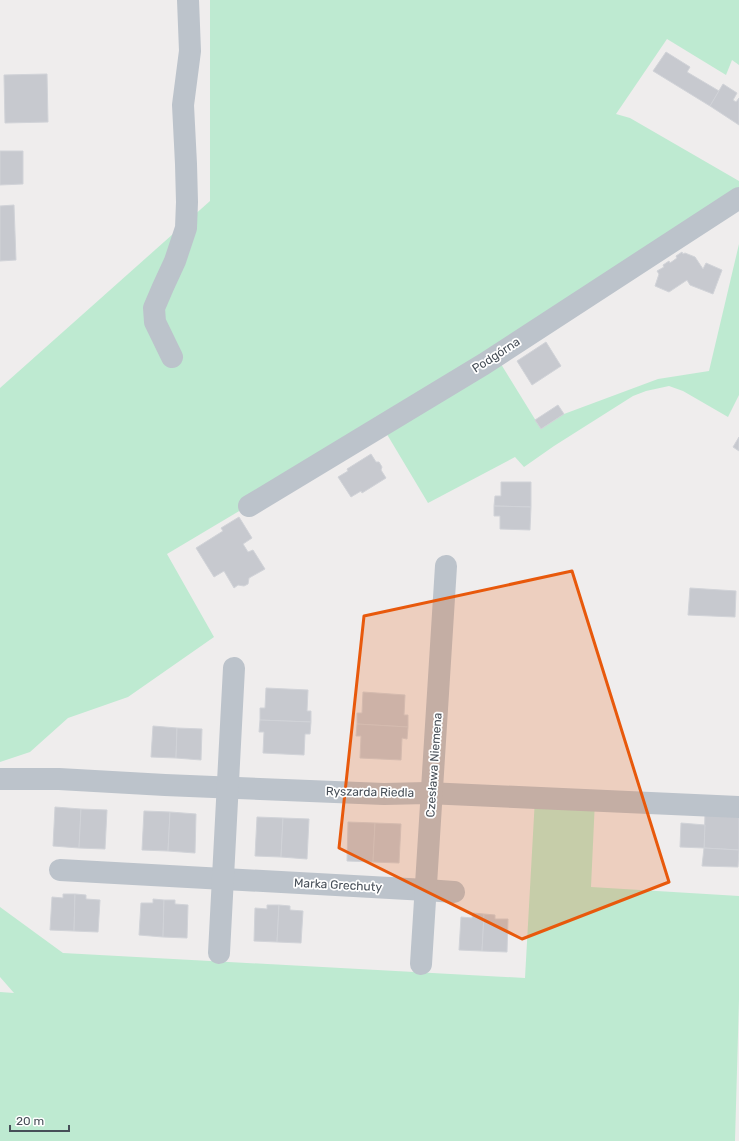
<svg xmlns="http://www.w3.org/2000/svg" width="739" height="1141" viewBox="0 0 739 1141" font-family="Rubik,sans-serif">
<style>
.green{fill:#beead1}
.building{fill:#c7c9cf;stroke:#d1d3d8}
.lines{fill:none;stroke-linecap:round;stroke-linejoin:round}
.minor{stroke:#bcc3cb;stroke-width:22}
.marked{fill:#e8590c;fill-opacity:0.2;stroke:#e8590c;stroke-width:3;stroke-linejoin:round}
.labels{text-anchor:middle;stroke-width:3.5;stroke-linejoin:round;paint-order:stroke}
.street-label{font-size:12px;fill:#474f58;stroke:#fff}
</style>
<rect width="100%" height="100%" fill="#efeded"/>
<!-- green -->
<g class="green">
<polygon points="210,0 739,0 739,65 732,60 726,75 667,39 616,114 630,118 739,181 739,198 496,356 541,429 564,414 658,379 709,371 739,244 739,395 728,417 683,391 669,386 646,391 633,396 554,446 524,467 515,457 428,503 382,426 167,554 214,637 128,697 68,718 30,752 0,762 0,388 210,201"/>
<polygon points="535,798 595,800 591,887 739,896 739,999 735,1141 0,1141 0,992 14,993 0,977 0,907 63,953 525,978"/>
</g>
<!-- building -->
<g class="building">
<polygon points="666,52 690,67 687,72 719,91 710,106 653,71"/>
<polygon points="47,74 48,122 5,123 4,75"/>
<polygon points="723,84 737,93 733,100 736,102 739,98 739,125 710,106"/>
<polygon points="0,151 23,151 23,184 0,185"/>
<polygon points="14,205 16,260 0,261 0,206"/>
<polygon points="682,252 683,254 685,253 695,257 703,269 706,263 722,270 713,294 690,285 687,280 669,292 655,286 659,274 657,271 664,267 663,265 669,261 670,263 677,258 676,256"/>
<polygon points="546,342 561,366 532,385 517,361"/>
<polygon points="558,405 564,414 541,429 535,420"/>
<polygon points="739,437 739,451 733,447"/>
<polygon points="371,454 376,462 379,462 382,467 381,470 386,478 362,493 361,491 351,497 338,477 348,471 347,469"/>
<polygon points="501,482 531,482 531,507 494,506 495,496 501,496"/>
<polygon points="494,506 531,507 530,530 500,529 500,516 494,516"/>
<polygon points="239,517 252,538 243,544 248,552 253,550 265,569 249,578 248,584 244,586 238,585 234,588 224,571 214,577 196,548 223,531 221,528"/>
<polygon points="690,588 736,591 735,617 688,615"/>
<polygon points="266,688 308,690 307,711 311,711 311,722 260,720 260,708 265,708"/>
<polygon points="363,692 405,695 404,715 408,715 408,727 357,724 357,713 362,713"/>
<polygon points="260,720 311,722 310,734 305,734 304,755 263,753 264,732 259,732"/>
<polygon points="357,724 408,727 407,739 402,738 401,760 360,758 361,736 356,736"/>
<polygon points="153,726 177,728 176,758 151,757"/>
<polygon points="177,728 202,729 201,760 176,758"/>
<polygon points="55,807 81,809 79,848 53,846"/>
<polygon points="81,809 107,810 105,849 79,848"/>
<polygon points="144,811 170,812 168,851 142,850"/>
<polygon points="170,812 196,814 195,853 168,851"/>
<polygon points="705,813 739,815 739,850 704,848"/>
<polygon points="257,817 283,818 281,857 255,856"/>
<polygon points="283,818 309,819 307,859 281,857"/>
<polygon points="348,822 375,823 373,862 347,861"/>
<polygon points="375,823 401,824 399,863 373,862"/>
<polygon points="681,823 705,825 704,848 680,847"/>
<polygon points="704,848 739,850 738,867 702,866"/>
<polygon points="63,894 75,894 74,931 50,930 52,897 63,898"/>
<polygon points="75,894 86,895 86,899 100,900 98,932 74,931"/>
<polygon points="153,899 164,900 163,937 139,935 141,903 153,903"/>
<polygon points="164,900 175,900 175,904 188,905 187,938 163,937"/>
<polygon points="267,905 279,905 277,942 254,941 255,908 267,909"/>
<polygon points="279,905 290,906 290,910 303,911 301,943 277,942"/>
<polygon points="473,913 484,914 482,951 459,950 461,917 472,918"/>
<polygon points="484,914 495,915 495,919 508,919 507,952 482,951"/>
</g>
<g class="lines">
<!-- minor -->
<g class="minor">
<polyline points="172,357 155,322 154,308 163,287 175,261 186,228 187,202 186,164 183,105 190,51 188,0"/>
<polyline points="249,506 484,364 739,198"/>
<polyline points="0,779 59,779 165,785 384,794 427,793 739,807"/>
<polyline points="60,870 426,890 454,892"/>
<polyline points="219,953 234,668"/>
<polyline points="421,964 446,566"/>
</g>
</g>
<!-- marked area -->
<path class="marked" d="M572 571 669 882 522 939 339 848 364 616Z"/>
<g class="labels">
<!-- street labels -->
<g class="street-label">
<text transform="translate(496 355) rotate(-33)" y="4">Podgórna</text>
<text transform="translate(434 765) rotate(-86)" y="4">Czesława Niemena</text>
<text transform="translate(370 792) rotate(1)" y="4">Ryszarda Riedla</text>
<text transform="translate(338 885) rotate(3)" y="4">Marka Grechuty</text>
</g>
</g>
<!-- scale -->
<path d="M10 1125v6h59v-6" fill="none" stroke="#474f58" stroke-width="2"/>
<text x="16" y="1125" font-size="12" fill="#474f58" stroke="#ffffff" stroke-width="3" paint-order="stroke">20 m</text>
</svg>
